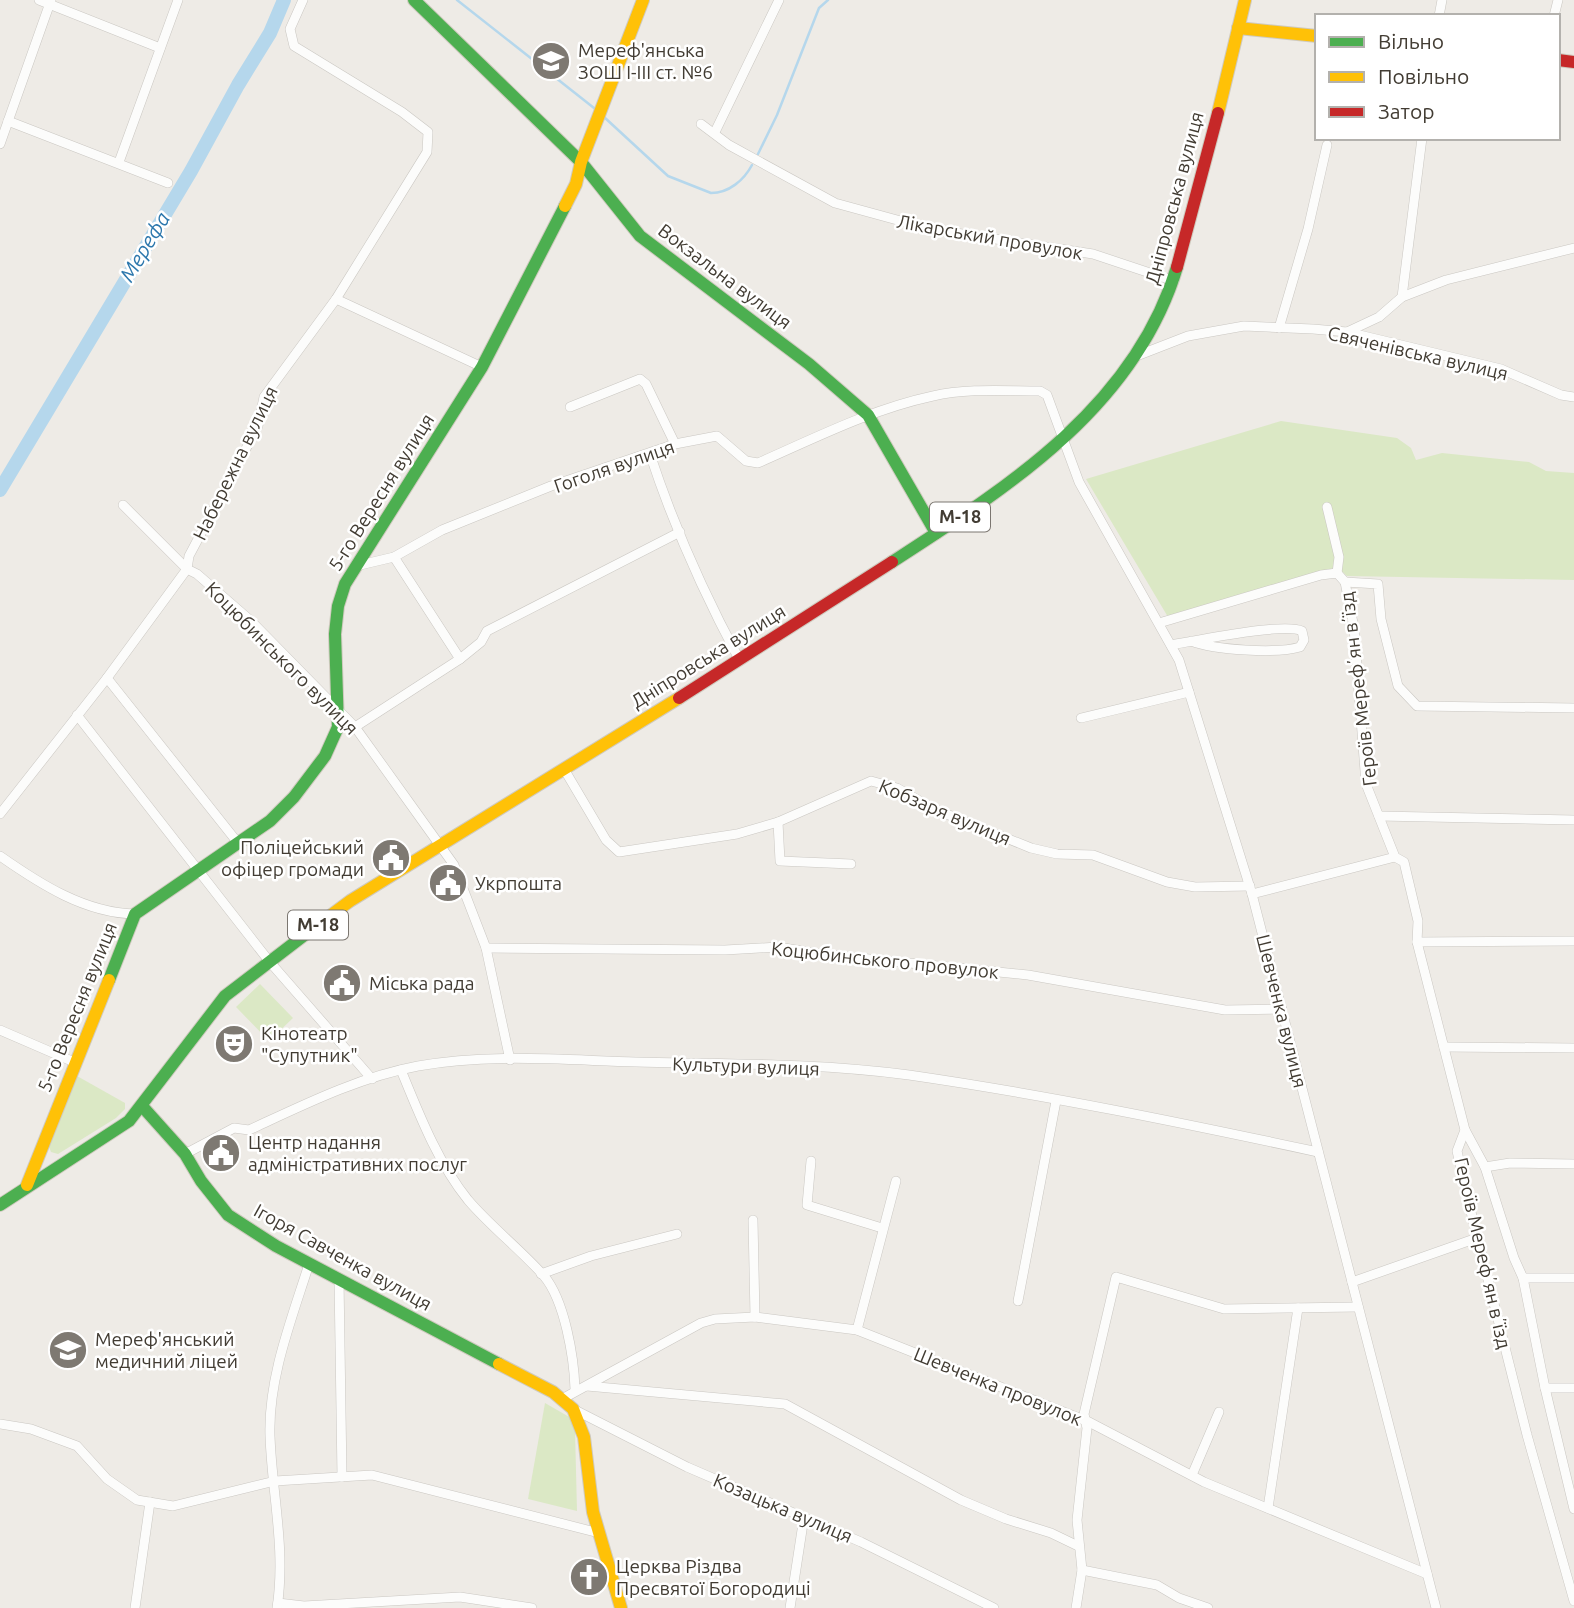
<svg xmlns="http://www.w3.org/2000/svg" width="1574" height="1608" viewBox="0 0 1574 1608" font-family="Ubuntu,sans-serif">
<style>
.green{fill:#dbe8c5}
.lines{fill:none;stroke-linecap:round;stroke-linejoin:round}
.stream{stroke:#b5d7ec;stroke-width:2.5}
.river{stroke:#b5d7ec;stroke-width:14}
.street-casing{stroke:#cac7c2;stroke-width:10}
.fast-casing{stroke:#cfcabe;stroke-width:14}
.slow-casing{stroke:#cfcabe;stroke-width:14}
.jam-casing{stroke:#cfcabe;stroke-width:14}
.street{stroke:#fcfcfb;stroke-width:9}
.fast{stroke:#4caf50;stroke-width:12}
.slow{stroke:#ffc107;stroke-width:12}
.jam{stroke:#c62828;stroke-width:12}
.labels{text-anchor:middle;stroke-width:5;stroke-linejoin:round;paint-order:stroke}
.shield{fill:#fff;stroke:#7b7670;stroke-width:2}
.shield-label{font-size:18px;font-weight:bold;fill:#423c33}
.poi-label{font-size:19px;fill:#423c33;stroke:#fff;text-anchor:start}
.street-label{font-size:19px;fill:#423c33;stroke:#fff}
.water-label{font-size:21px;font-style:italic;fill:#2d78ad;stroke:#fff}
</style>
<rect width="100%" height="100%" fill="#eeebe6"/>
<!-- green -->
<g class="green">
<polygon points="1281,421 1397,438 1411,448 1416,460 1442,453 1529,462 1546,471 1574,473 1574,580 1347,576 1337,567 1168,617 1086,479"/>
<polygon points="260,984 293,1018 269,1041 236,1007"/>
<polygon points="77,1076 125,1103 125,1109 116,1118 58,1154 51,1152 48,1144"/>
<polygon points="545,1403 571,1418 575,1430 577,1511 528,1499"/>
</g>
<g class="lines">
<!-- stream -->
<g class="stream">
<polyline points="457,0 594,108"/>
<path d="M604 117 668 176 711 193C729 193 744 180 752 165"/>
<polyline points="758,154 777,115 819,8 828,0"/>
</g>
<!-- river -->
<polyline class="river" points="0,490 191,171 238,85 270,33 284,0"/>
<!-- street casing -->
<g class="street-casing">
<g id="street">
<polyline points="39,0 160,48"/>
<polyline points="1439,16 1442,0"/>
<polyline points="1554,16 1558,0"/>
<polyline points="8,121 168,183"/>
<polyline points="701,124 729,145 835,203 930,229 1093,254 1174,281"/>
<polyline points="715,132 779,0"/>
<polyline points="0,144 51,0"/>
<polyline points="119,162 178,0"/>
<polyline points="1402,297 1422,138"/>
<polyline points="336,299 482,367"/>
<polyline points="1279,328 1308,229 1327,145"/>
<polyline points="1347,332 1379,317 1402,297 1446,280 1574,248"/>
<polyline points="1139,355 1188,336 1244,326 1313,329 1347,332 1501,369 1561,395 1574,397"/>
<polyline points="570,407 640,379 646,384 675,444"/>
<path d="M650 454C673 524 704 594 739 659"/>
<polyline points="123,505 187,569 197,574 251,621 355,727 454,865 486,948 510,1060"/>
<polyline points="1327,507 1339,557 1337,573"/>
<path d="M356 566 394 557 442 530 551 486 675 444 717 436 746 461 758 463C815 438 872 409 933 396 967 388 1005 391 1040 391L1047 395 1079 482 1179 660 1252 894 1436 1608"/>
<polyline points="1345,582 1378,584 1381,619 1398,686 1417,706 1574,708"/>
<polyline points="1159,623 1321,575 1337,573 1345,582 1354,628 1366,784 1395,857 1404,862 1418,921 1417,942 1465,1130 1457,1151 1468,1200 1527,1435 1574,1601"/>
<path d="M1171 645C1193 641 1285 622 1302 631L1304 640 1300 647C1276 654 1215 650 1191 641"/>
<polyline points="460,659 481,642 487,631 680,532"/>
<polyline points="107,678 238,843"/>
<polyline points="77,715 269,961 372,1079"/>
<polyline points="1081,718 1189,692"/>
<polyline points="355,727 460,659 394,557"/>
<polyline points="564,769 606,840 619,852 737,834 778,822 871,781 897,788 934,809 1031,848 1057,854 1093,855 1167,882 1195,887 1250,886"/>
<polyline points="0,814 107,678 187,569 189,556 258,426 264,397 336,299 427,152 428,132 402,112 294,46 290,29 303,0"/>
<polyline points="1379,816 1574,820"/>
<polyline points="778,822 780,861 851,864"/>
<path d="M0 856C40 884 85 913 135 914"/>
<polyline points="1252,894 1395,857"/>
<polyline points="1417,942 1574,941"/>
<polyline points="486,948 725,950 778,947 820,954 1028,975 1225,1010 1282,1009"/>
<polyline points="0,1030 74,1062"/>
<polyline points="1444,1047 1574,1048"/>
<path d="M401 1070C419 1114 438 1163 468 1200 491 1227 520 1249 544 1276 565 1301 574 1358 575 1389"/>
<polyline points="1465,1130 1485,1167 1514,1258 1523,1278 1545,1388 1574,1509"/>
<path d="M185 1154 234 1128 249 1130C303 1105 359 1077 418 1066 488 1053 564 1060 636 1062 727 1064 820 1063 909 1075 1047 1095 1183 1123 1318 1152"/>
<polyline points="811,1161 807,1205 882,1228"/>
<polyline points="1485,1167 1510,1163 1574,1164"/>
<polyline points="753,1220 755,1317"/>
<polyline points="541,1274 591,1256 677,1234"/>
<polyline points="1523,1278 1574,1278"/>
<polyline points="339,1279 342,1477"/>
<polyline points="1352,1282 1477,1238"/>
<polyline points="1018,1301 1056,1101"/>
<polyline points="857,1330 896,1181"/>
<polyline points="587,1386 785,1404 961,1500 1006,1519 1051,1533 1078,1546"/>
<polyline points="1545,1388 1574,1388"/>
<polyline points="562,1399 701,1323 715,1319 755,1317 857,1330 1089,1422 1204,1482 1427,1574"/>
<polyline points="573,1409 687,1467 861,1542 994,1608"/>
<polyline points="0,1424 31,1429 77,1446 107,1479 137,1500 173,1506 275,1481 372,1475 599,1533"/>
<polyline points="1192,1475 1219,1412"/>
<polyline points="1268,1508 1298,1308"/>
<polyline points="1082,1570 1157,1585 1179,1598 1208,1608"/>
<polyline points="278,1603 304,1606 460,1597 532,1608"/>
<polyline points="135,1608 150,1502"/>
<path d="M277 1608C286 1549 272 1494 270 1436 268 1378 292 1318 309 1264"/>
<polyline points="790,1608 804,1517"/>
<polyline points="1076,1608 1082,1570 1077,1520 1087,1428 1084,1414 1116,1277 1224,1309 1358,1307"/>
</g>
</g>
<!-- fast casing -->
<g class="fast-casing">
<g id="fast">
<polyline points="414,0 581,162 640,236 809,364 868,415 936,533"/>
<path d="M892 562C1008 487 1135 407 1177 267"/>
<polyline points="109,980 135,914 270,821 294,797 325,756 338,727 335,634 338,606 345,584 482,367 565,206"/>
<polyline points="142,1106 185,1154 201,1181 228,1215 276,1246 499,1364"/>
<polyline points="0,1205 129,1121 225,996 311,930"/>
</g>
</g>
<!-- slow casing -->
<g class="slow-casing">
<g id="slow">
<polyline points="1238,28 1317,36"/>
<polyline points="1218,113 1245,0"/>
<polyline points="565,206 576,184 581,162 643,0"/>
<polyline points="311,930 350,901 679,698"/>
<polyline points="27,1185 109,980"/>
<polyline points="499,1364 553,1392 573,1409 584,1437 593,1512 621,1608"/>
</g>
</g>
<!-- jam casing -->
<g class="jam-casing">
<g id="jam">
<polyline points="1558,60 1574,62"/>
<polyline points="1177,267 1218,113"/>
<polyline points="679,698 892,562"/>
</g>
</g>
<!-- street -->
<use href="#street" class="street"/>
<!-- fast -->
<use href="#fast" class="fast"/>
<!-- slow -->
<use href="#slow" class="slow"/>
<!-- jam -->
<use href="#jam" class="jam"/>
</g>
<!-- icons -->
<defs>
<g id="school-disc" transform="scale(2.0125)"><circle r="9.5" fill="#7e7972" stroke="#fff"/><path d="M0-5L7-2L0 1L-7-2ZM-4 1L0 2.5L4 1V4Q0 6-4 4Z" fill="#fff"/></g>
<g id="civic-disc" transform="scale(2.0125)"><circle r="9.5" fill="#7e7972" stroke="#fff"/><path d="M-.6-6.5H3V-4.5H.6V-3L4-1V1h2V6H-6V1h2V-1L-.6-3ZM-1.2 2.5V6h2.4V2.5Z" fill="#fff"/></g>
<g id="theatre-disc" transform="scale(2.0125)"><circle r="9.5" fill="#7e7972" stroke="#fff"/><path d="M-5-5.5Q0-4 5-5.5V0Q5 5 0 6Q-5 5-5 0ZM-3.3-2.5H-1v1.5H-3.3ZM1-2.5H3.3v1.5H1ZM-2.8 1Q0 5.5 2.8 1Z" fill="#fff"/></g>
<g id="church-disc" transform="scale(2.0125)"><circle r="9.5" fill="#7e7972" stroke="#fff"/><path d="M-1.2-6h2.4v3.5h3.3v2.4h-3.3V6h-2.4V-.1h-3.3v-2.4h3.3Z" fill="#fff"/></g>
</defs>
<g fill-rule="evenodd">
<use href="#school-disc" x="551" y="61"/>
<use href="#civic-disc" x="391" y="858"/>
<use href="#civic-disc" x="448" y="883"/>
<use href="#civic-disc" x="342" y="983"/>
<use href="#theatre-disc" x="234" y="1044"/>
<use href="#civic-disc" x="221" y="1153"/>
<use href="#school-disc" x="68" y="1350"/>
<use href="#church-disc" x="589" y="1577"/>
</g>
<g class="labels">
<!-- shield labels -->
<g class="shield">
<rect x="930" y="502.5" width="60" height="29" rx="5"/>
<rect x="288" y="910.5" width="60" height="29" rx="5"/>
</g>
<g class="shield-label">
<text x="960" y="523">М-18</text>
<text x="318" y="931">М-18</text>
</g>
<!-- poi labels -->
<g class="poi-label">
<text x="578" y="57">Мереф'янська<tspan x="578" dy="22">ЗОШ І-ІІІ ст. №6</tspan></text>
<text x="364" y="854" text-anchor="end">Поліцейський<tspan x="364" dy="22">офіцер громади</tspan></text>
<text x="475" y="890">Укрпошта</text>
<text x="369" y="990">Міська рада</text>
<text x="261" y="1040">Кінотеатр<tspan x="261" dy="22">"Супутник"</tspan></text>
<text x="248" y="1149">Центр надання<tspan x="248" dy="22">адміністративних послуг</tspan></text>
<text x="95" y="1346">Мереф'янський<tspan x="95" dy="22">медичний ліцей</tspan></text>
<text x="616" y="1573">Церква Різдва<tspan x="616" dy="22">Пресвятої Богородиці</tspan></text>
</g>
<!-- street labels -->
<g class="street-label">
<text transform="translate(1174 198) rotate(-75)" y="7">Дніпровська вулиця</text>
<text transform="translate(990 237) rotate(10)" y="7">Лікарський провулок</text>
<text transform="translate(725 276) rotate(37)" y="7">Вокзальна вулиця</text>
<text transform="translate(1418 353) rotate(13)" y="7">Свяченівська вулиця</text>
<text transform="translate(235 463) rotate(-64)" y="7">Набережна вулиця</text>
<text transform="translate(614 466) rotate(-19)" y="7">Гоголя вулиця</text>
<text transform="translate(381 492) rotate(-58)" y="7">5-го Вересня вулиця</text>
<text transform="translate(708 656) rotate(-32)" y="7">Дніпровська вулиця</text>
<text transform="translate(282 658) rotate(45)" y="7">Коцюбинського вулиця</text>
<text transform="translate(1358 689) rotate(-97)" y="7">Героїв Мерефʼян вʼїзд</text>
<text transform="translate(945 812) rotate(23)" y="7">Кобзаря вулиця</text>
<text transform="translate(885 960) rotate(6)" y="7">Коцюбинського провулок</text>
<text transform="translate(77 1007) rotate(-68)" y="7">5-го Вересня вулиця</text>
<text transform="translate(1282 1011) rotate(76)" y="7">Шевченка вулиця</text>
<text transform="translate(746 1066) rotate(2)" y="7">Культури вулиця</text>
<text transform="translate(1483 1253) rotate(77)" y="7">Героїв Мерефʼян вʼїзд</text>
<text transform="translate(343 1257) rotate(29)" y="7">Ігоря Савченка вулиця</text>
<text transform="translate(998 1386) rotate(22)" y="7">Шевченка провулок</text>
<text transform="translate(783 1508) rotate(23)" y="7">Козацька вулиця</text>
</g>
<!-- water labels -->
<g class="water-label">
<text transform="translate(145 247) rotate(-59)" y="7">Мерефа</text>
</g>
</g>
<!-- legend -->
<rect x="1315" y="14" width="245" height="126" fill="#ffffff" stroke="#b3b1ad" stroke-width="2"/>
<rect x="1329" y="37" width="35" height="10" fill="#4caf50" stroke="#b3b1ad" stroke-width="2"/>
<text x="1378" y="49" font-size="21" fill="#423c33">Вільно</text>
<rect x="1329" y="72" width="35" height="10" fill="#ffc107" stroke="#b3b1ad" stroke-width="2"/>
<text x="1378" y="84" font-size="21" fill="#423c33">Повільно</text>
<rect x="1329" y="107" width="35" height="10" fill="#c62828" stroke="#b3b1ad" stroke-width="2"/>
<text x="1378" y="119" font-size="21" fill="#423c33">Затор</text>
</svg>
